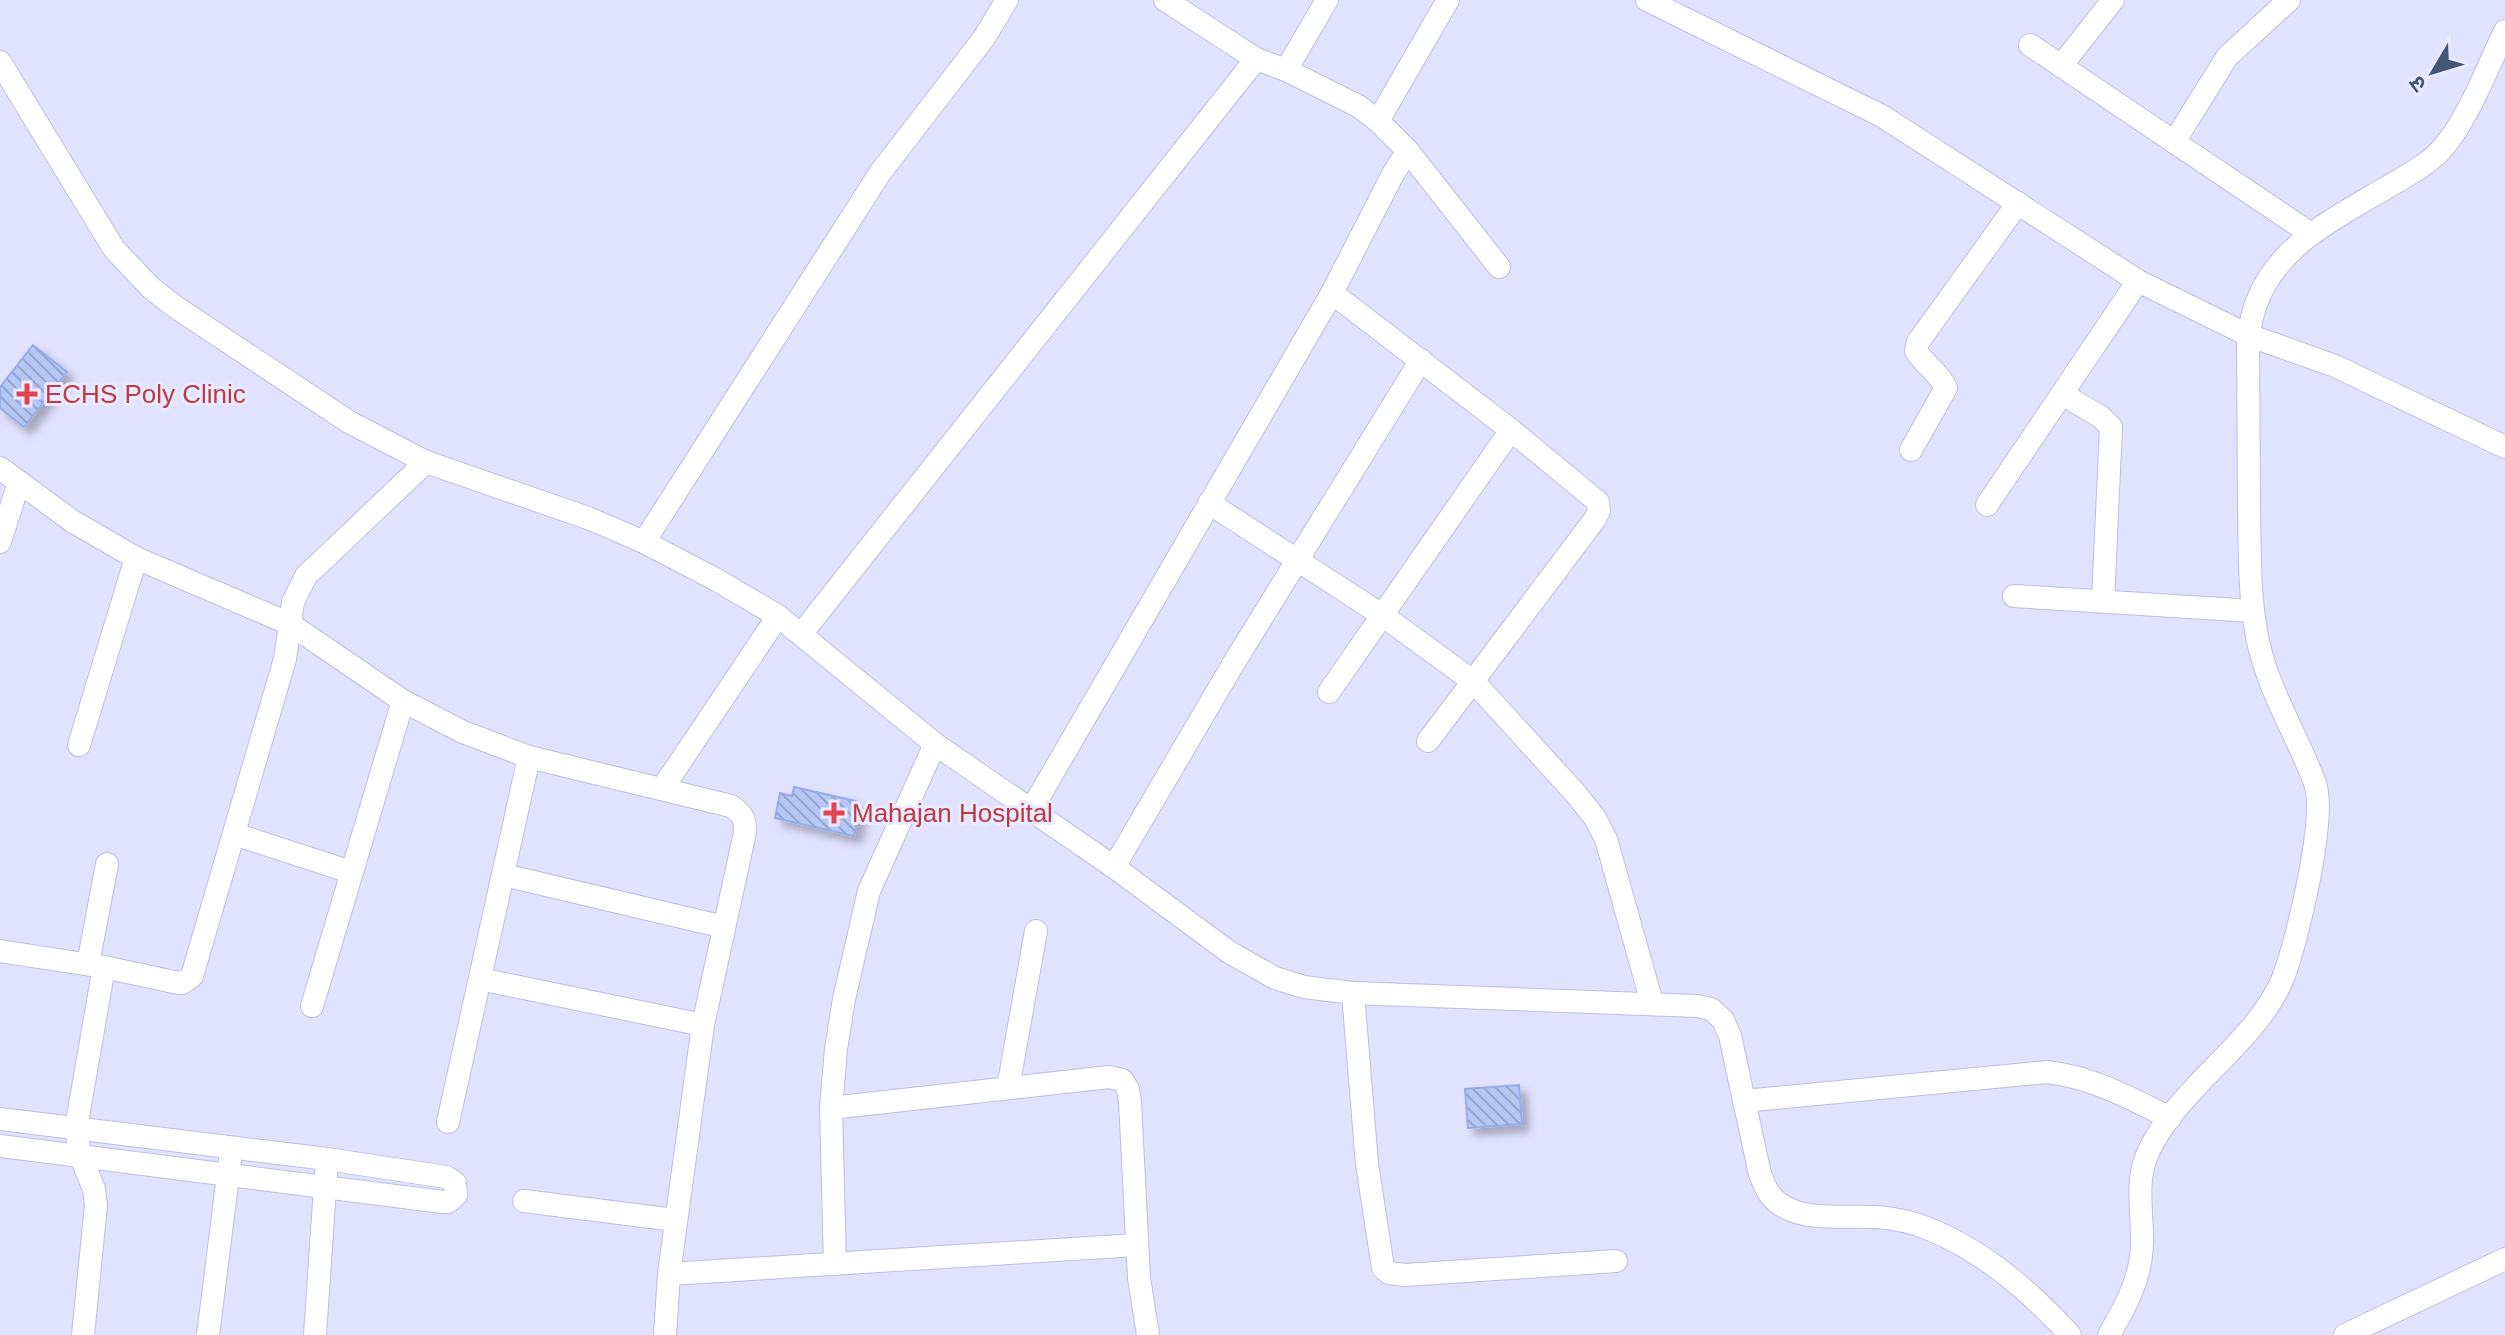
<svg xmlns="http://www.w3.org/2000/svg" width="2505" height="1335" viewBox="0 0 2505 1335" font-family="Helvetica,'Noto Sans Devanagari',sans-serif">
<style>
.building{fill:url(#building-back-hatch);stroke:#95adea;stroke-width:2;filter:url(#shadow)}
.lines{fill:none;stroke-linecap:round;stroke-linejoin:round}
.minor-casing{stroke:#b9c0e1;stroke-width:24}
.minor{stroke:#fff;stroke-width:22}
.health-dot{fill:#e0444e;stroke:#e9eaff;stroke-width:3}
.labels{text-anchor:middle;stroke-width:6;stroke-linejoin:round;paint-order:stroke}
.health-label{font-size:26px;fill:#be3a42;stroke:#e9eaff;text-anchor:start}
</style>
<defs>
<pattern id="building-back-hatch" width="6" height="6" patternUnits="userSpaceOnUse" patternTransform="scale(2)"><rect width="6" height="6" fill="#b6c7f6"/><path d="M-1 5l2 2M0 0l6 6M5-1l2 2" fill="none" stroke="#96a4cc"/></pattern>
<filter id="shadow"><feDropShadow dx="7" dy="7" stdDeviation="4" flood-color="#0004"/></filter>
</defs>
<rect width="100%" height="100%" fill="#e1e2fe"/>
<!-- building -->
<g class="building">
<polygon points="33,345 67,372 24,427 0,408 0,387"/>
<polygon points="794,787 856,801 853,814 859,815 854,836 775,818 780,793 792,796"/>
<polygon points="1519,1085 1522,1124 1468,1128 1465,1089"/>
</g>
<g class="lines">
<!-- minor casing -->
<g class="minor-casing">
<g id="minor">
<polyline points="1165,0 1256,59 1286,70 1358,106 1378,121 1408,151 1499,267"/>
<polyline points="1647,0 1882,116 2138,281 2248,335 2335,366 2505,447"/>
<polyline points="2030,45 2311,234"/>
<path d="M0 62 114 249 151 288 174 306 349 422 426 462 588 518 644 542 715 579 778 616 935 744 1114 867 1229 952 1275 978 1304 987 1353 993 1697 1006 1711 1009 1723 1020 1730 1036 1760 1174C1763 1181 1766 1190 1771 1196 1794 1224 1844 1215 1876 1217 1894 1218 1912 1222 1929 1229 1984 1251 2031 1292 2070 1335"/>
<polyline points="2061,66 2113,0"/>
<polyline points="1286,70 1327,0"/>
<polyline points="1378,121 1448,0"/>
<polyline points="2174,142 2227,57 2289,0"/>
<polyline points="1332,293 1511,430 1598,502 1599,511 1595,519 1428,741"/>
<polyline points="2062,394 2101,417 2111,427 2103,601"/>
<path d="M1911 450 1946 388C1939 373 1925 365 1916 351L1918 342 2018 203"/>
<path d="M0 468 72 521 136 558 290 624 403 701 463 732 529 757 731 806C744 815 747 821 744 837L703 1025 669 1274 665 1335"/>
<polyline points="1209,503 1382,615 1474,682 1576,794 1595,818 1606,839 1652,1003"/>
<polyline points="1987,505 2138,281"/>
<polyline points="0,542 19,482"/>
<polyline points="644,542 880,173 984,38 1007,0"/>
<polyline points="2014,596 2253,611"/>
<polyline points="802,633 1256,59"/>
<polyline points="1329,692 1511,430"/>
<polyline points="79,745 136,558"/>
<polyline points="662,789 778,616"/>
<polyline points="1030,812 1332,293 1393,174 1408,151"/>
<polyline points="234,834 351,872"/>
<polyline points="1114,867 1235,661 1421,360"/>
<polyline points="504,875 724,927"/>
<polyline points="0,951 104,967 174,982 182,983 192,976 285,659 293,602 306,576 426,462"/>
<polyline points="88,964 107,864"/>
<polyline points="480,979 703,1025"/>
<polyline points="1353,993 1367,1164 1383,1268 1389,1273 1405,1275 1616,1261"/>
<polyline points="312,1006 403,701"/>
<polyline points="1008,1088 1036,931"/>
<path d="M1744 1101 2047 1072C2092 1077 2130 1098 2170 1118"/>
<polyline points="831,1108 1109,1077 1122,1080 1128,1089 1130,1102 1139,1278 1148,1335"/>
<polyline points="0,1119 327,1159 446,1177 455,1183 456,1195 448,1202 443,1202 0,1146"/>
<polyline points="448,1122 529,757"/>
<polyline points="524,1201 675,1220"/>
<polyline points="835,1264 831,1108 836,1049 844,999 869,891 935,744"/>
<polyline points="669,1274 1137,1245"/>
<polyline points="83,1335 96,1205 94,1189 80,1155 76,1128 104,967"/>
<polyline points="208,1335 230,1160"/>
<polyline points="315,1335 326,1173"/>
<path d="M2109 1335C2125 1307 2141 1279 2142 1245 2143 1216 2135 1183 2147 1155 2174 1090 2257 1043 2283 978 2297 942 2327 818 2315 783 2296 732 2265 686 2256 631 2249 591 2250 551 2249 510 2249 452 2248 393 2248 335 2251 323 2253 310 2258 299 2281 242 2341 215 2391 185 2408 175 2427 165 2441 150 2467 122 2488 66 2505 31"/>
<polyline points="2345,1335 2505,1259"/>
</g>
</g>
<!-- minor -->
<use href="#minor" class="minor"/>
</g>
<!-- markers -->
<g class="health-dot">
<path d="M23 382h8v8h8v8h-8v8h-8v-8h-8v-8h8z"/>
<path d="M830 801h8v8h8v8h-8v8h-8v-8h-8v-8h8z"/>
</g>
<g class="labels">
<!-- health labels -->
<g class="health-label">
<text x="45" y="403">ECHS Poly Clinic</text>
<text x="852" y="822">Mahajan Hospital</text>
</g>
</g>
<!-- north arrow -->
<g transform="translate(2433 72) rotate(232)" stroke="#e9eaff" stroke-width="6" paint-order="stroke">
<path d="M0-6L14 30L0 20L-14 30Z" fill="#455578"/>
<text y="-12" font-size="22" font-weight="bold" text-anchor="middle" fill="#455578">उ</text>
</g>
</svg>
